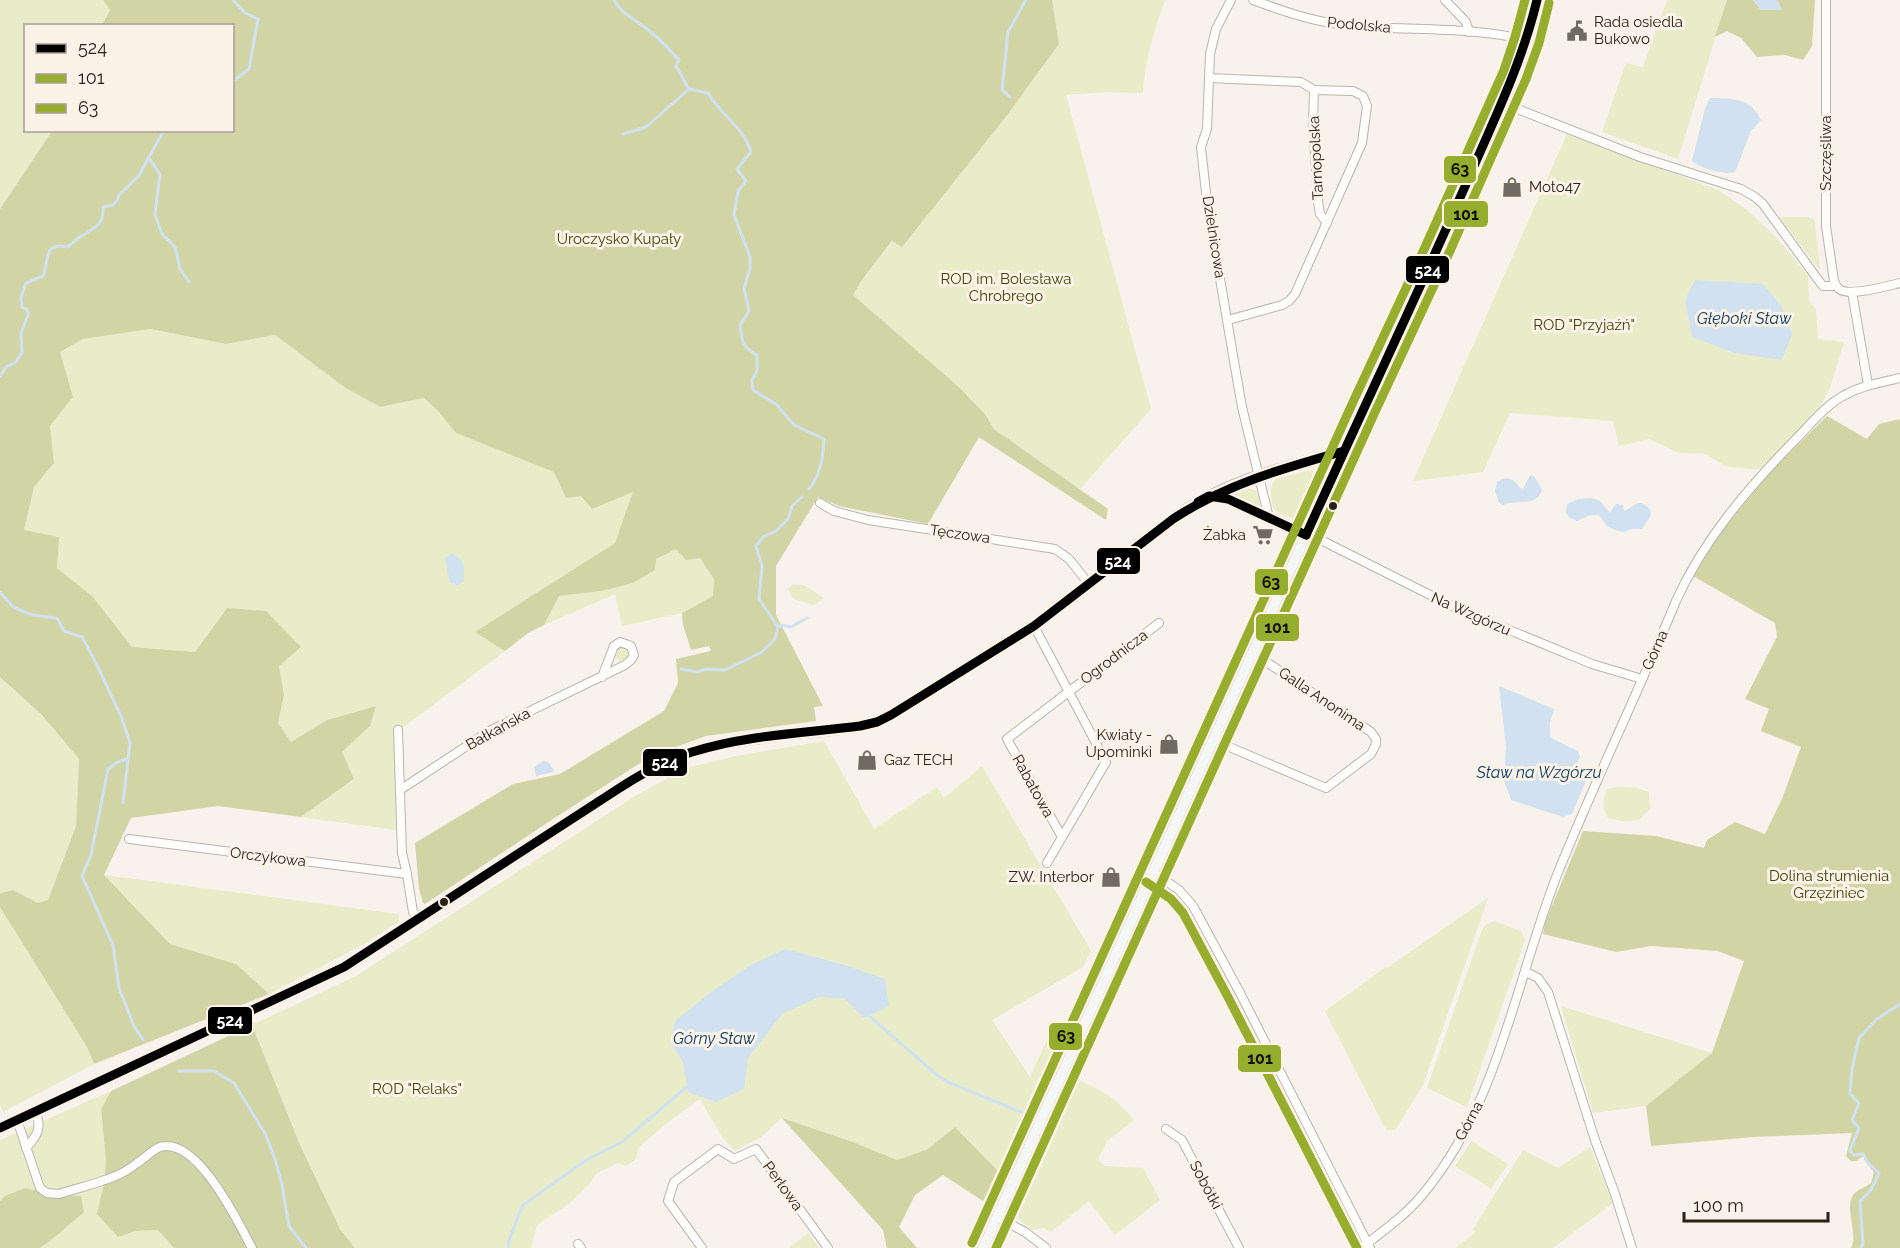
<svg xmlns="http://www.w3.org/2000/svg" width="1900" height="1248" viewBox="0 0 1900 1248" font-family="Raleway,sans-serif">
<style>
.green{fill:#e9ecc9}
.forest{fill:#d1d5a5}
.water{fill:#d1e1f0}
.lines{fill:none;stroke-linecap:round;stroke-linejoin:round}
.stream{stroke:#d1e1f0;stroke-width:3}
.street-casing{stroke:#bab4ad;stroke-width:10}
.secondary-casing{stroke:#bab4ad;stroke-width:13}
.street{stroke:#fefdfc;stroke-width:8}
.secondary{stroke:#f4f7f5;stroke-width:10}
.bus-1-casing{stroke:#fcf2e8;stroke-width:14}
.bus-2-casing{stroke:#fcf2e8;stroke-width:14}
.bus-3-casing{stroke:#fcf2e8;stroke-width:14}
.bus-1{stroke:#000;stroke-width:9}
.bus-2{stroke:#96ad2e;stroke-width:9}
.bus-3{stroke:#96ad2e;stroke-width:9}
.bus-dot{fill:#292018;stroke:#fcf2e8;stroke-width:2}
.labels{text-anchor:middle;stroke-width:6;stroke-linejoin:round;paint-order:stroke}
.poi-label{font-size:15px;fill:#292018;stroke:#fcf2e8;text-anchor:start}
.street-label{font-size:15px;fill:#292018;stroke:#fcf2e8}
.park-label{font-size:15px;fill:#3d4402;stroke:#fcf2e8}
.water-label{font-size:16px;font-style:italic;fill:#06395e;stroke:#fcf2e8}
.line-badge{stroke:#fcf2e8;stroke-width:2}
.badge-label{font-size:16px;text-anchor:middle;font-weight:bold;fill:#fff}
.pale-badge-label{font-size:16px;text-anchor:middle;font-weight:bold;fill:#111}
</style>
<rect width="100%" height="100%" fill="#f7f2ec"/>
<!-- green -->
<g class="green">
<polygon points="0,0 103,0 110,9 102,25 26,26 26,130 52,131 0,209"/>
<path d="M1052 0H1165C1154 30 1145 61 1143 93L1104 92 1066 95 1151 409 1080 489 994 429 984 413 960 388 853 295 864 277 893 241 902 246 1005 118 1059 44Z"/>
<polygon points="1667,0 1727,0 1678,159 1602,132 1626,63 1643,67"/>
<polygon points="1567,134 1718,190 1746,209 1774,235 1808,275 1809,301 1816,309 1818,339 1844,342 1830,388 1818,411 1759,470 1725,466 1706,454 1679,453 1649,439 1619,446 1613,421 1510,413 1483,472 1413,481"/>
<polygon points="1779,217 1808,217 1815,220 1820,270"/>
<polygon points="150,329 226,344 275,335 344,387 380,407 424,398 438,411 456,433 555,472 566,497 634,491 615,543 475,632 505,651 401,729 395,729 396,830 301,817 354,780 342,752 370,726 376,706 327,720 291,743 278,723 284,695 279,665 227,608 195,652 132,647 93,597 57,568 24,530 34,487 54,463 50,426 73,397 60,352 83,339"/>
<path d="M1311 470 1319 475C1321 485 1312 506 1304 512 1300 516 1295 517 1290 518 1286 516 1280 514 1276 511 1269 504 1269 485 1276 479Z"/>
<polygon points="1247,487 1256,491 1259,499 1260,507 1232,494 1233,491"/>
<polygon points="676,549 700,558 714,579 713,596 682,613 622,626 615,594 544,625 559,596 601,591 633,583 656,559"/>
<polygon points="793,584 804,585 824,598 814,605 793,599 788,589"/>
<circle cx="622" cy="654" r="7"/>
<polygon points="0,677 42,715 79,759 76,826 48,900 38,903 13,890 0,893"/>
<polygon points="824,741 874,829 937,787 944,798 982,766 1091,951 1083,967 992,1020 1030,1077 1047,1040 1054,1057 1001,1174 955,1127 928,1149 897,1160 853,1142 782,1118 761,1137 735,1151 722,1137 700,1099 671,1120 639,1147 636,1159 626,1166 618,1163 597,1173 589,1184 570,1203 537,1225 531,1248 355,1248 340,1229 300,1145 252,1025 356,976 637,795 686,768 736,756"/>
<path d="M1617 787 1637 788 1649 792 1650 809 1639 820 1623 821 1608 818C1602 807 1603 800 1607 789Z"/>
<polygon points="104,875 399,914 399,921 366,943 269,994 235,964 170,944"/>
<polygon points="1488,898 1423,1085 1395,1130 1386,1130 1325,1011 1386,967 1387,968"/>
<polygon points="0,907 87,1047 94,1064 3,1112 0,1105"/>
<polygon points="1494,921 1521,931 1525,940 1467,1107 1427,1088 1482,930 1485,925"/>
<polygon points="1561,1006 1712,1053 1646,1106 1593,1113"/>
<path d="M1072 1077C1101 1090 1113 1095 1134 1120L1107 1141 1098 1159 1104 1166 1143 1168 1160 1200 1115 1235 1089 1201 1051 1232 1044 1228 1031 1230 1011 1212 1046 1138Z"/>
<polygon points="111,1091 101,1109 106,1160 104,1183 118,1237 136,1231 158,1230 174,1248 40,1248 50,1241 5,1196 0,1201 0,1140"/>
<polygon points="1472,1141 1508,1164 1491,1189 1455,1166"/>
<polygon points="1590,1147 1613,1203 1553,1248 1455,1248 1476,1232 1473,1229 1523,1150 1558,1168"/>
<polygon points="808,1233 819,1248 789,1248"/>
</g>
<!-- forest -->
<g class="forest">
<polygon points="103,0 1052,0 1059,44 1005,118 902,247 892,241 864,277 853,295 960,388 984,413 994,429 1108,509 1106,520 979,437 928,524 839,506 818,497 776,566 776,615 823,706 814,707 816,721 706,736 657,754 637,765 547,823 425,904 423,903 419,889 415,843 513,784 560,774 664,711 678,683 676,659 711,651 709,646 691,650 683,625 682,613 713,596 714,579 700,558 686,560 676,549 656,559 655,570 633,583 601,591 559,596 544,625 528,633 505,651 475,632 615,543 633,492 592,509 581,496 566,498 554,472 456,433 438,411 424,398 380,407 344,387 275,335 226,344 150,329 83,339 60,352 73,397 50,426 54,463 34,487 24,530 59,537 57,568 93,597 132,647 195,652 227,608 266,611 301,647 279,666 284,695 278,723 291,742 327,720 376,706 370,726 342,752 354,779 301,817 218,806 131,818 104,875 170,944 236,964 269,994 94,1064 87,1047 0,907 0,893 13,890 38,903 48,900 76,826 79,759 42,715 0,677 0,209 52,131 232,130 232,26 102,25 110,10"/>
<polygon points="1727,0 1753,0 1761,10 1781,9 1777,0 1815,0 1812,46 1803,60 1785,55 1757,57 1741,38 1727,31 1715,37"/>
<path d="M1827 416 1867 439 1879 424 1900 419V1248H1851C1859 1234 1843 1206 1854 1194 1857 1190 1866 1187 1871 1183L1874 1172 1865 1161 1864 1156 1856 1161H1851L1846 1156 1852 1133 1753 1137 1651 1146 1646 1106 1712 1053 1744 961 1718 951 1651 946 1616 952 1543 934 1545 922 1583 831 1656 836 1704 848 1707 840 1735 822 1765 834 1782 799 1801 747 1761 731 1769 709 1745 699 1777 637 1775 623 1693 576 1714 541 1768 474Z"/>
<polygon points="252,1025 300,1145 340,1229 355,1248 174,1248 158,1230 136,1231 118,1237 97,1214 104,1183 106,1160 101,1109 111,1091"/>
<polygon points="782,1118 853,1142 897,1160 928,1149 955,1127 1001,1174 989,1205 943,1175 915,1195 899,1227 917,1248 887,1248 883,1230"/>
<polygon points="25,1188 56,1195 81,1196 84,1212 50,1241 40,1248 0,1248 0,1201 5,1196"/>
</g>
<!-- water -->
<g class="water">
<polygon points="1753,0 1777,0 1782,10 1761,10"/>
<path d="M1710 98C1734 98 1750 98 1761 120L1751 131 1735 172C1722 175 1703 169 1692 161L1705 109Z"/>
<polygon points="1695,280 1763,284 1782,307 1792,334 1782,360 1735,353 1692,337 1685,300"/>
<path d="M1530 475 1534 476 1542 490C1538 507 1516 499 1503 505L1499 503 1495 491 1497 482C1506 476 1514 478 1519 487L1523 489Z"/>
<path d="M1592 498 1600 501 1610 513 1616 504 1623 505 1624 511C1637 506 1636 497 1650 509L1651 515 1642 529H1632L1624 532 1618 531 1608 527 1599 515H1590L1577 521 1570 518 1566 513 1567 504 1578 499Z"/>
<path d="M450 554C466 557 465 570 463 582L457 585 450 583 445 558Z"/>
<polygon points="1499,686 1554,709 1550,723 1550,736 1557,741 1578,751 1580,757 1576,768 1588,776 1572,814 1563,817 1511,800 1504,781 1506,747"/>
<polygon points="543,761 548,762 554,770 553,772 536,776 534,767"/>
<polygon points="785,949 845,965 885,979 889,1006 864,1018 845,999 819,997 782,1014 748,1058 744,1089 716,1102 688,1092 683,1062 670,1041 676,1020 715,989 751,965"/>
</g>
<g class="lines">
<!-- stream -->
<g class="stream">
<path d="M614 0C621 13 635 20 647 29 659 38 669 49 679 60L676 66 689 89 708 93C721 115 744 128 751 152L737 169 746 181 738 191 734 215 750 257V269L744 288 749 311 740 325C742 342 742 346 757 355V371L752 380 753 390 776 404 794 425 824 439C823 457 821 474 809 489"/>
<polyline points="232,82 249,69 258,19 245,13 233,0"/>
<polyline points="1010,97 1002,90 1008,32 1026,0"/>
<polyline points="623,134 646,127 689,89"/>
<polyline points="149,158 160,174 155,214 162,234 175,247 180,269 189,282"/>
<path d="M0 376 7 366 15 363 22 353 21 333 29 313 26 309 22 307 21 298 26 283 43 276C50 259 42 242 68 247 72 243 76 240 80 237 93 228 105 226 103 207L113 205 118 199 119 194C129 188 129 184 138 177L164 130"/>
<polyline points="802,497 792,506 788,519 776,531 763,537 756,546 762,566 759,599 778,627 781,625 791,627 807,618"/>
<polyline points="0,592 13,607 32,615 57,618 64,631 82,637 95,661 121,716 130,743 123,803"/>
<polyline points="681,669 697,672 707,669 725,670 762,652 775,639 778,627"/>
<polyline points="127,759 118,762 108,769 91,855 82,876 113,945 119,988 134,1026 143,1040"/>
<polyline points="867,1014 938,1076 948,1082 1028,1115"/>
<polyline points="179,1071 214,1071 234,1083 266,1135 275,1159 282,1185 289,1226 306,1248"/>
<polyline points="508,1248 508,1243 522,1206 586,1160 622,1142 689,1085"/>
<polyline points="1861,1248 1863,1243 1860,1201 1871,1190 1879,1173 1868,1163 1863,1154 1854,1155 1850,1151 1859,1128 1852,1120 1859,1103 1850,1094 1852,1069 1859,1038 1877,1019 1900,1004"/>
</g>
<!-- street casing -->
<g class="street-casing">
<g id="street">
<polyline points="1231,0 1216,29 1210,54 1207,129 1201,147 1207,202 1235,367 1242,407 1269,518"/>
<path d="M1253 0C1280 10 1308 20 1337 24 1400 32 1465 25 1527 40"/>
<polyline points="1445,0 1466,22 1469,32"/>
<path d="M1826 0V226L1834 281C1835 284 1836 286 1839 289 1849 297 1887 286 1900 283"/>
<polyline points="1209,78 1301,82 1314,90 1353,91 1363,96 1367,106 1362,143 1295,294 1289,301 1282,305 1228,320"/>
<polyline points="1314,90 1313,122 1318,202 1320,214 1327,223"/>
<polyline points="1502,103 1640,157 1741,189 1755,197 1763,204 1819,281 1823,286 1836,286"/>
<polyline points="1852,292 1868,385"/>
<polyline points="820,503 834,511 868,520 1055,549 1069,559 1089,584"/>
<polyline points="1306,535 1323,541 1456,608 1592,664 1642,679"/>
<polyline points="1034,626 1106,762 1047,863"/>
<polyline points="398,730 402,853 407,874 413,912 419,920"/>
<polyline points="1213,740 1326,788 1371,754 1376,744 1376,739 1371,732 1253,653"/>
<polyline points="400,790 491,730 625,665 631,660 634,655 631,646 620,642 614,646 602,677"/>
<polyline points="1062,837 1007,739 1159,623"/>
<polyline points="129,839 407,874"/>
<polyline points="1153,872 1179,890 1193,906 1240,993 1370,1248"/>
<polyline points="1526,972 1538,978 1548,992 1595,1140 1615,1194 1632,1248"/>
<path d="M17 1120 40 1188 47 1193 59 1194C77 1188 96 1184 113 1177 121 1174 130 1169 137 1163 144 1159 152 1150 160 1147 197 1136 238 1222 252 1248"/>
<polyline points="1166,1129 1182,1140 1239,1248"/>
<path d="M26 1148C37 1136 43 1127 35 1112"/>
<polyline points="997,1217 1025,1232 1046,1248"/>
<polyline points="578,1244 581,1248"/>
<polyline points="702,1248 668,1201 674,1182 718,1149 734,1159 756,1149 828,1248"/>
<path d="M1361 1248C1382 1232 1406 1215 1423 1194 1499 1103 1515 983 1557 875 1594 783 1638 693 1676 601 1704 539 1748 488 1796 439 1808 427 1821 411 1835 401 1855 387 1877 383 1900 378"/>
</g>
</g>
<!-- secondary casing -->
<g class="secondary-casing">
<g id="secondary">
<polyline points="1209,496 1228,499 1306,535"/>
<path d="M0 1128 344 967 618 789C641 774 666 761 692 752 746 735 805 734 860 726L877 722 891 715 1034 626 1173 519C1224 481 1285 468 1344 451"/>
<polyline points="983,1248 1364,407 1438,248 1515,74 1527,40 1537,0"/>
</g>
</g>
<!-- street -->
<use href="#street" class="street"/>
<!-- secondary -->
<use href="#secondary" class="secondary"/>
<!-- bus-1 casing -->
<g class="bus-1-casing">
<g id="bus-1">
<polyline points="1198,502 1209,496 1228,499 1306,535"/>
<path d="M1306 535C1358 420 1412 306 1463 191 1490 128 1521 67 1537 0"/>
<path d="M0 1128 344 967 618 789C641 774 666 760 692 752 746 735 804 733 860 726L877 722 891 715 1034 626 1173 519C1226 484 1284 468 1344 451"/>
</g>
</g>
<!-- bus-2 casing -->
<g class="bus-2-casing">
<g id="bus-2">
<polyline points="1146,882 1171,899 1183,913 1229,999 1357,1248"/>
<polyline points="996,1248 1375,412 1449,253 1526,79 1539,43 1549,3"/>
</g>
</g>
<!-- bus-3 casing -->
<g class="bus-3-casing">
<polyline id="bus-3" points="972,1243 1353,402 1427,243 1504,70 1515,37 1525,0"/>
</g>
<!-- bus-1 -->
<use href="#bus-1" class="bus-1"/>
<!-- bus-2 -->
<use href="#bus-2" class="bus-2"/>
<!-- bus-3 -->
<use href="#bus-3" class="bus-3"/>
</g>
<!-- icons -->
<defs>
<g id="civic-bare" transform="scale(1.62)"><path d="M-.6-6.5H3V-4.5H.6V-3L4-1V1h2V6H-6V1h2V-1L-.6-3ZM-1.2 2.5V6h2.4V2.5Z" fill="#716a62" stroke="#fcf2e8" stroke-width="2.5" paint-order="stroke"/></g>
<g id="shop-bare" transform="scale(1.62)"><path d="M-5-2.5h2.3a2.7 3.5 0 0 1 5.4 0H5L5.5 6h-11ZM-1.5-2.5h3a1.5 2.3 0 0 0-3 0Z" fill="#716a62" stroke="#fcf2e8" stroke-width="2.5" paint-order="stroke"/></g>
<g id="supermarket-bare" transform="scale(1.62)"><path d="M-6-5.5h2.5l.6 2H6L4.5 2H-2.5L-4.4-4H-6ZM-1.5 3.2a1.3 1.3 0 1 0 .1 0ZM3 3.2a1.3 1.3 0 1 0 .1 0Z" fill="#716a62" stroke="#fcf2e8" stroke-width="2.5" paint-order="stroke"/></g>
</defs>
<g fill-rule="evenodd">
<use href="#civic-bare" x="1577" y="31"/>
<use href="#shop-bare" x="1512" y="187"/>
<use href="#supermarket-bare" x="1263" y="535"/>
<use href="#shop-bare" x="1169" y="744"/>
<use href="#shop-bare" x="867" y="760"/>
<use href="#shop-bare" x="1111" y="877"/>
</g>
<!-- markers -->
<g class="bus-dot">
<circle cx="1333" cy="506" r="5"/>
<circle cx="444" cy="902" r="5"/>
</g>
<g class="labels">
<!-- poi labels -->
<g class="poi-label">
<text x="1594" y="27">Rada osiedla<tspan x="1594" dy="17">Bukowo</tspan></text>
<text x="1529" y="192">Moto47</text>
<text x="1246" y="540" text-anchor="end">Żabka</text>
<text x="1152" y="740" text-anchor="end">Kwiaty -<tspan x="1152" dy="17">Upominki</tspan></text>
<text x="884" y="765">Gaz TECH</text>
<text x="1094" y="882" text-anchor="end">ZW. Interbor</text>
</g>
<!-- street labels -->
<g class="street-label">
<text transform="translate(1359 25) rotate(5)" y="5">Podolska</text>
<text transform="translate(1826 153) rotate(-90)" y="5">Szczęśliwa</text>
<text transform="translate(1316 158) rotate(-93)" y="5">Tarnopolska</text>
<text transform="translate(1214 237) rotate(81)" y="5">Dzielnicowa</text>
<text transform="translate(960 534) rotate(8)" y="5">Tęczowa</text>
<text transform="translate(1471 614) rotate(24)" y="5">Na Wzgórzu</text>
<text transform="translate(1655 650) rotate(-66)" y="5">Górna</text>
<text transform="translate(1114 657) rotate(-37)" y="5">Ogrodnicza</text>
<text transform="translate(1322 699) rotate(34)" y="5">Galla Anonima</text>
<text transform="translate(498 729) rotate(-29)" y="5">Bałkańska</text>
<text transform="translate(1033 786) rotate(61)" y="5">Rabatowa</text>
<text transform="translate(268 857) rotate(7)" y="5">Orczykowa</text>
<text transform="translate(1469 1121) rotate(-62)" y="5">Górna</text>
<text transform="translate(1206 1185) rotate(62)" y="5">Sobótki</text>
<text transform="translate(783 1186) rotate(54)" y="5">Perłowa</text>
</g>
<!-- park labels -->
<g class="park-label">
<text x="619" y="244">Uroczysko Kupały</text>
<text x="1006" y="284">ROD im. Bolesława<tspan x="1006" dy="17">Chrobrego</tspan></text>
<text x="1584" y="330">ROD "Przyjaźń"</text>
<text x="1829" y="881">Dolina strumienia<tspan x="1829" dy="17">Grzęziniec</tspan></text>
<text x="417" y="1094">ROD "Relaks"</text>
</g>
<!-- water labels -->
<g class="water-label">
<text x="1744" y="324">Głęboki Staw</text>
<text x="1539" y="778">Staw na Wzgórzu</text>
<text x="714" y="1044">Górny Staw</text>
</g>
</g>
<g class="line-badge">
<rect x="1443" y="155" width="34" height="29" rx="6" fill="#96ad2e"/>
<rect x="1443" y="200" width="46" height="28" rx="6" fill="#96ad2e"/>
<rect x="1405" y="255" width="45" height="29" rx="6" fill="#000"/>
<rect x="1096" y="547" width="45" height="28" rx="6" fill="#000"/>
<rect x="1254" y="568" width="35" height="28" rx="6" fill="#96ad2e"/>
<rect x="1255" y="613" width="45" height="29" rx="6" fill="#96ad2e"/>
<rect x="642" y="748" width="46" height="29" rx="6" fill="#000"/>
<rect x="207" y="1006" width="46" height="29" rx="6" fill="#000"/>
<rect x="1048" y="1022" width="35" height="29" rx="6" fill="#96ad2e"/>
<rect x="1237" y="1044" width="45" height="29" rx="6" fill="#96ad2e"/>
</g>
<g class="badge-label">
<text x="1428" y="276">524</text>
<text x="1118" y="567">524</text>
<text x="665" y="768">524</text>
<text x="230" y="1026">524</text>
</g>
<g class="pale-badge-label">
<text x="1460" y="175">63</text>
<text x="1466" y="220">101</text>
<text x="1271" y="588">63</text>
<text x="1277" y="633">101</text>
<text x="1066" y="1042">63</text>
<text x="1260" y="1064">101</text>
</g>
<!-- legend -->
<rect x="24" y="24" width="210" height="108" fill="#fcf2e8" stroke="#a89e95" stroke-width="1.5"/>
<rect x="36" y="44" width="30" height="9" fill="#000000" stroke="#a89e95" stroke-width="1.5"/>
<text x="78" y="54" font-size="18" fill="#292018">524</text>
<rect x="36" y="74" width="30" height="9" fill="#96ad2e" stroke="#a89e95" stroke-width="1.5"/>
<text x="78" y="84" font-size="18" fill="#292018">101</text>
<rect x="36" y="104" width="30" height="9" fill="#96ad2e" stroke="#a89e95" stroke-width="1.5"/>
<text x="78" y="114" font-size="18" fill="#292018">63</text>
<!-- scale -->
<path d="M1684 1212v9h144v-9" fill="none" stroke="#292018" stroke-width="3"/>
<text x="1693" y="1212" font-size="18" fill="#292018" stroke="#fcf2e8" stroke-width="4.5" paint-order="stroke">100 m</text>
</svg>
